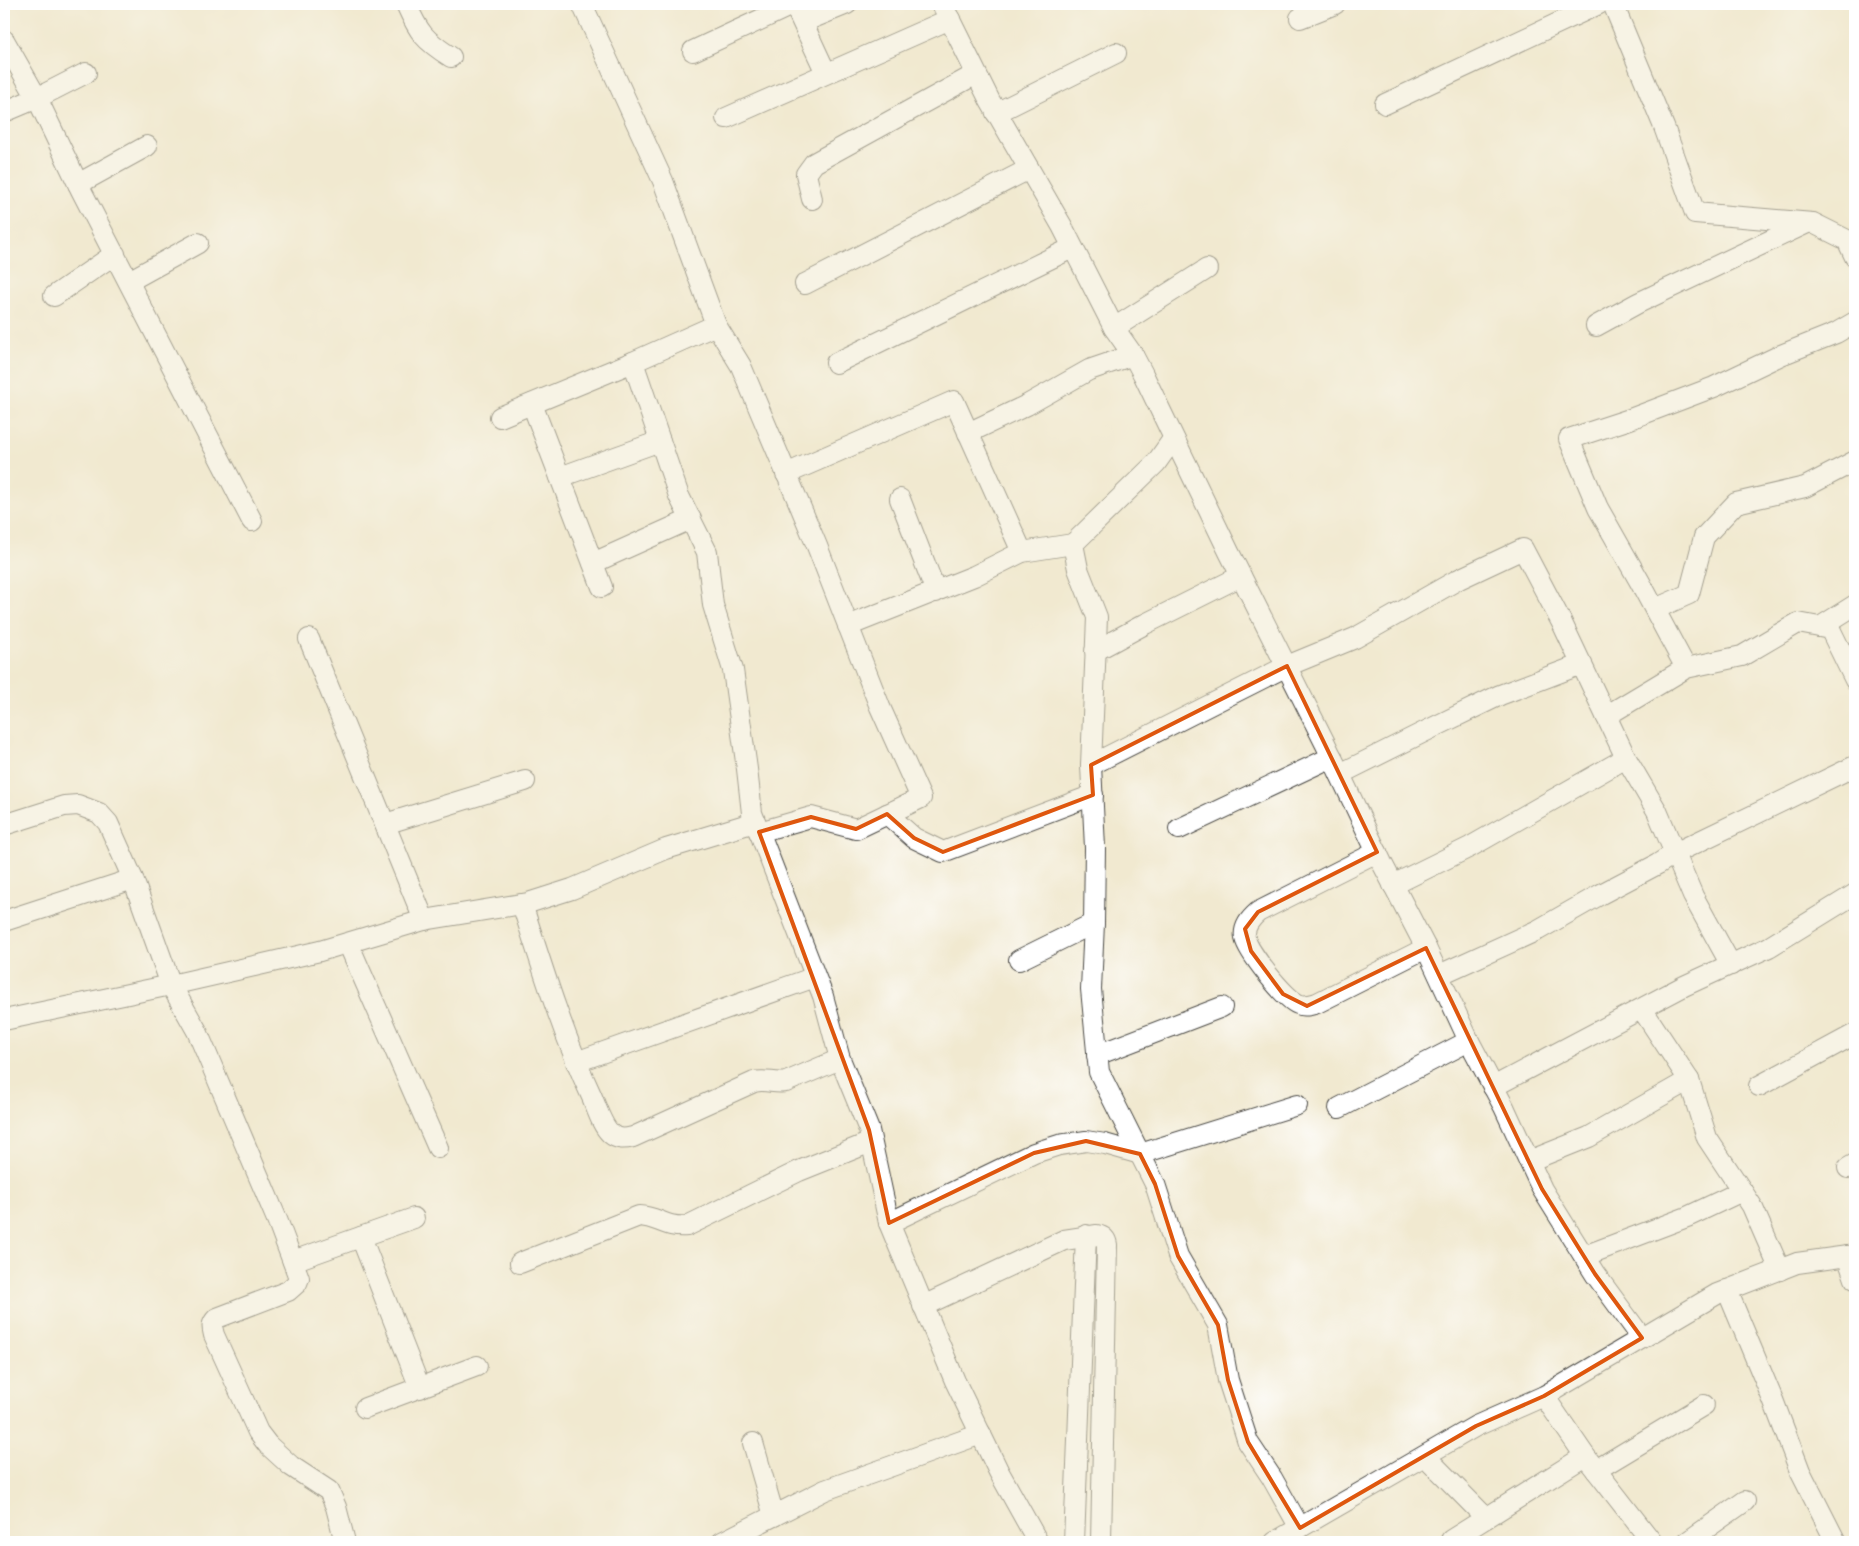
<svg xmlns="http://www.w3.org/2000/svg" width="1859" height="1546" viewBox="0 0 1859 1546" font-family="'EB Garamond',serif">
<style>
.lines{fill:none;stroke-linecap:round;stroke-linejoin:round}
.minor-casing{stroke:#494844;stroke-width:22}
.minor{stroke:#fff;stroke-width:20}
.marked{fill:none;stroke:#df570e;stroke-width:4;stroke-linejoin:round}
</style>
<rect width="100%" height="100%" fill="#fff"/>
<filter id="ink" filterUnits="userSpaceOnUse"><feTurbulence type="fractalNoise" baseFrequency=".02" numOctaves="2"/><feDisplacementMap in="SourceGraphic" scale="10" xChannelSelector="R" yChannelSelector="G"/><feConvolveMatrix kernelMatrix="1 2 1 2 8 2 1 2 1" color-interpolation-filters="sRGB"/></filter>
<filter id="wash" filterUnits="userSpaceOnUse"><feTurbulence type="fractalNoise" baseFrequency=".0096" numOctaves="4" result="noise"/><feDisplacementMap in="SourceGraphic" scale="20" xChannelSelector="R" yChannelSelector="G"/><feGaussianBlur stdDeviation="1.12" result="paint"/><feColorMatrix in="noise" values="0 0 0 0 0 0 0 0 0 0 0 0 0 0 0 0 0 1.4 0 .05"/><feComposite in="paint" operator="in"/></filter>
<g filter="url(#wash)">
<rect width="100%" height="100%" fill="#f1e9d0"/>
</g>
<g filter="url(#ink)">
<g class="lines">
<!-- minor casing -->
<g class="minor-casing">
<g id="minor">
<path d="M406 4C419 33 424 40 451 57"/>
<polyline points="582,4 663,181 716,325 633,362 679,496 707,552 713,605 733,670 747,769 752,813 823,996 840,1059 869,1130 889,1223 955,1381 999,1472 1038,1542"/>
<polyline points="794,4 826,73"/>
<polyline points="942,4 990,101 1062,226 1114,328 1133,355 1143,374 1229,552 1325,743 1382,863 1426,948 1469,1041 1504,1107 1542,1189 1595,1274 1642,1338"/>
<polyline points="1613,4 1664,127 1695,213 1813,223 1847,240 1855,257"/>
<polyline points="1300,18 1335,4"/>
<polyline points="803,22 847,4"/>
<polyline points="4,40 37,98 81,190 252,521"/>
<polyline points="693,51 794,4"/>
<polyline points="1385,104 1599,4"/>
<polyline points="4,112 37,98 86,73"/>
<polyline points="996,113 1116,53"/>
<polyline points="726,118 950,19"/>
<polyline points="78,184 147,146"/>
<polyline points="812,199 806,174 814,163 976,74"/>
<polyline points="129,281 198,243"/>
<polyline points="805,284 1029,169"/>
<polyline points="54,296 115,254"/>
<polyline points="1855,322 1836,333 1781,355 1714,387 1630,419 1569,439 1598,508 1640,582 1686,668 1742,656 1798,623 1830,629 1855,680"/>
<polyline points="716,325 741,366 817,546 880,707 921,798 856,829 811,817 759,832"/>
<polyline points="1596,326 1638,303 1805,224"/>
<polyline points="1114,328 1207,269"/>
<polyline points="836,363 1072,248"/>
<polyline points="532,404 602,587"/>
<polyline points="500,417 633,362"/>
<polyline points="968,433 1027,405 1089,370 1133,355"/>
<polyline points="1173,439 1156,463 1073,544 1078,569 1097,617 1091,765 1095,848 1094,923 1091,989 1099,1072 1155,1184 1178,1256 1218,1325 1228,1380 1248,1442 1272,1478 1300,1528"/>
<polyline points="786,474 954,401 1022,552"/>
<polyline points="560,477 660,441"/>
<polyline points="900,499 936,592"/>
<polyline points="593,563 691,519"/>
<polyline points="1655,609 1689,594 1704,537 1736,503 1805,487 1855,461"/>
<polyline points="848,626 974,576 1022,552 1073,544"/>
<polyline points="1820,627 1855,605"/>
<polyline points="309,639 424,920"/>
<polyline points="1095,651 1145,624 1241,576"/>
<polyline points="1606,716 1686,668"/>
<polyline points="1091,765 1287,666 1355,638 1459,579 1523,549 1562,623 1626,758 1657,811 1693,896 1731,965"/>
<polyline points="1340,774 1424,732 1500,695 1582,664"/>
<polyline points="887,814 914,838 943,852 1093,795"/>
<polyline points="385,824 525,781"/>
<path d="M4 825 64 806 78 805 99 813 108 823 133 879 171 985 197 1031 278 1222 299 1278 297 1283 288 1291 217 1318C211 1324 212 1327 214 1335L258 1432 268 1445 291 1466 329 1491 336 1507 345 1542"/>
<polyline points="1179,829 1332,757"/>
<path d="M1377 852 1258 912C1250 919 1243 927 1245 938 1248 952 1285 999 1298 1004 1304 1007 1310 1005 1317 1003L1426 948"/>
<polyline points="1393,885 1470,847 1626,758"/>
<path d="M522 904C543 970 563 1035 592 1097 597 1109 602 1126 611 1134 618 1140 625 1139 633 1137L754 1082C765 1079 775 1084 786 1082L840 1059"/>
<polyline points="4,921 133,879"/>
<polyline points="348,943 438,1148"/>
<polyline points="1019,960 1094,923"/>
<polyline points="1439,975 1538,930 1601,894 1658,864 1675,853 1855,766"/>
<polyline points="1642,1009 1689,1080 1707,1138 1752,1206 1780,1270"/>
<polyline points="4,1020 171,985 320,951 424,920 528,903 572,889 666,849 755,822"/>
<polyline points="1097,1055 1222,1007"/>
<polyline points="576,1062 815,977"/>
<polyline points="1759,1086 1855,1034"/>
<polyline points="1493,1087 1684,986 1769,947 1855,894"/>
<polyline points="1339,1108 1469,1041"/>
<polyline points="1529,1161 1589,1137 1689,1080"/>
<polyline points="1848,1168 1855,1164"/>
<polyline points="889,1223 1034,1153 1059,1145 1086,1141 1105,1144 1140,1154 1297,1105"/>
<polyline points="361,1237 420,1388"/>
<polyline points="1584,1256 1687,1217 1742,1191"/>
<polyline points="1847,1256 1855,1279"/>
<polyline points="293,1261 414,1218"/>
<path d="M520 1263 639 1216C659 1217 665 1228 687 1226L799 1171 871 1142"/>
<polyline points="1727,1290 1773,1400 1800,1471 1836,1542"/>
<path d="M923 1306 1064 1240 1097 1235C1103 1236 1106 1238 1107 1245L1101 1542"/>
<polyline points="1544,1396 1585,1456 1652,1542"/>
<polyline points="365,1408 477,1366"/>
<polyline points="753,1443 774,1516"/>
<polyline points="1425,1456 1486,1518"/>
<polyline points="1596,1470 1704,1405"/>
<polyline points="1451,1540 1585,1456"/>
<polyline points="722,1542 825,1490 981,1434"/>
<polyline points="1074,1542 1086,1235"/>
<polyline points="1275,1542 1476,1426 1544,1396 1717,1294 1797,1263 1855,1255"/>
<polyline points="1687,1542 1745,1501"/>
</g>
</g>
<!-- minor -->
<use href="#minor" class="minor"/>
</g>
</g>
<!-- marked area -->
<path d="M0 0H1859V1546H0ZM1287 666 1377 852 1258 912 1245 929 1251 951 1283 994 1307 1006 1426 948 1542 1189 1595 1274 1642 1338 1544 1396 1476 1426 1300 1528 1248 1442 1228 1380 1218 1325 1178 1256 1155 1184 1140 1154 1086 1141 1034 1153 889 1223 869 1130 759 832 811 817 856 829 887 814 914 838 943 852 1093 795 1091 765Z" fill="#f1e9d0" fill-opacity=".55" fill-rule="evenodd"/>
<path class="marked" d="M1287 666 1377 852 1258 912 1245 929 1251 951 1283 994 1307 1006 1426 948 1542 1189 1595 1274 1642 1338 1544 1396 1476 1426 1300 1528 1248 1442 1228 1380 1218 1325 1178 1256 1155 1184 1140 1154 1086 1141 1034 1153 889 1223 869 1130 759 832 811 817 856 829 887 814 914 838 943 852 1093 795 1091 765Z"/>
<!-- margin -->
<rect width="1859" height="1546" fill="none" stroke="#fff" stroke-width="20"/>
</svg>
